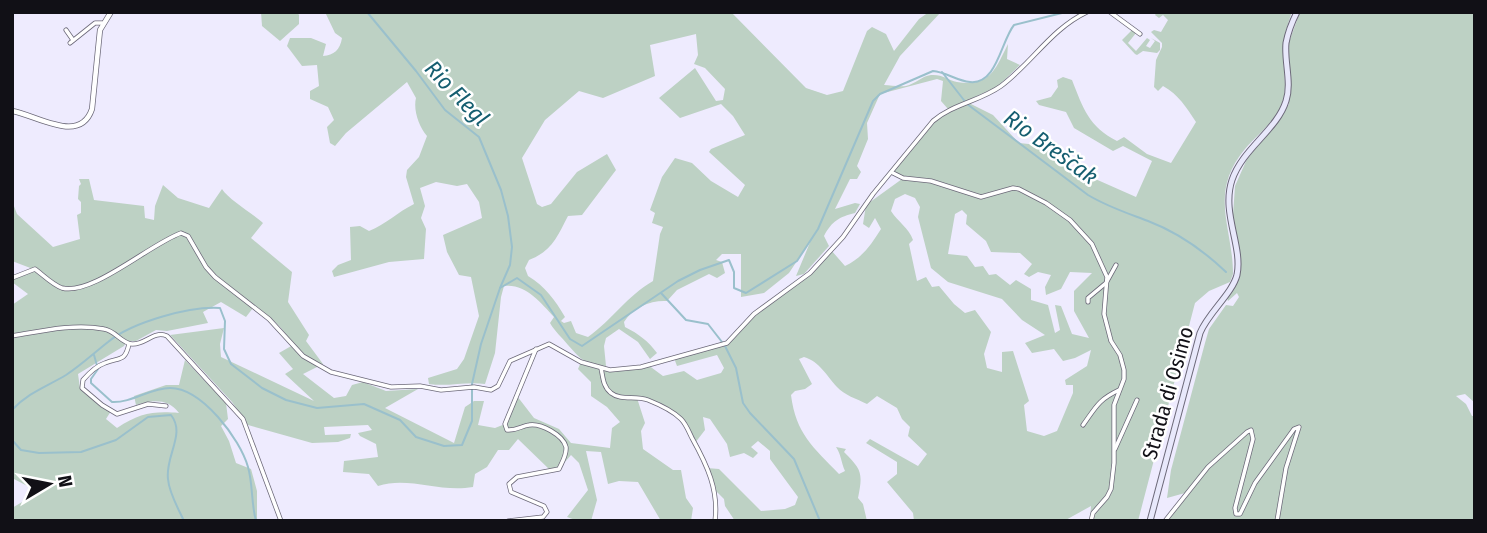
<svg xmlns="http://www.w3.org/2000/svg" width="1487" height="533" viewBox="0 0 1487 533" font-family="'Fira Sans Condensed',sans-serif">
<style>
.green{fill:#bdd1c4;fill-rule:evenodd}
.lines{fill:none;stroke-linecap:round;stroke-linejoin:round}
.stream{stroke:#9ac0cc;stroke-width:2}
.minor-casing{stroke:#6c6979;stroke-width:5}
.tertiary-casing{stroke:#6c6979;stroke-width:6}
.secondary-casing{stroke:#6c6979;stroke-width:7}
.minor{stroke:#fff;stroke-width:3.5}
.tertiary{stroke:#fff;stroke-width:4.5}
.secondary{stroke:#e8e8fb;stroke-width:5}
.labels{text-anchor:middle;stroke-width:5;stroke-linejoin:round;paint-order:stroke}
.street-label{font-size:21px;fill:#111016;stroke:#fff}
.water-label{font-size:23px;font-style:italic;fill:#155e70;stroke:#fff}
</style>
<rect width="100%" height="100%" fill="#eeebfe"/>
<!-- green -->
<g class="green">
<polygon points="261,12 297,12 299,15 299,24 280,41 262,26"/>
<path d="M325 12H731L806 88 827 95 843 91 867 31 872 27 886 34 894 51 919 19 929 12H941L900 56 884 85C890 85 899 87 906 86 915 84 922 76 931 75 942 74 948 80 957 82 990 87 995 70 1008 44L1007 59 1020 65 997 87 948 109 941 101 943 81 937 79 880 94 867 123 868 139 857 166 861 172 857 179H850L835 209 855 203 860 204 855 213C839 217 832 221 824 236L829 246 804 274 796 276 811 240 789 273 764 293 741 297V254H722L716 260 722 262 725 273 717 278 709 274 677 290 667 301C651 300 633 307 624 322L625 327C639 334 648 341 657 353L650 359 638 342 619 329 606 338 604 346 606 366C584 363 582 361 568 345 562 337 555 332 550 323L554 317C540 302 526 284 504 286L501 297 495 353 485 384C466 381 449 387 429 384L428 378 457 369 464 359 479 316 471 277 459 275 447 252 443 235 482 218 479 202 467 184 457 186 436 182 420 188 425 206 421 218 426 229 424 259 389 262 334 277 332 271 338 265 351 260 350 227 360 226 369 231C386 224 398 212 414 204L406 177 407 170 419 157 427 136C419 127 413 110 416 98L407 82 346 133 335 146 330 143 327 127 334 120 328 107 310 99V91L319 86 317 65 302 66 287 46 290 38H311L326 44 323 56C334 55 340 50 342 38L335 33ZM696 34 698 55 694 64 705 68 725 89 723 100 716 101 695 68 659 98 680 118 721 104 733 116 745 135 711 149 709 152 745 185 738 197 711 181 692 163 675 158 662 177 650 210 655 213 652 223 663 227 660 234 653 281C627 296 612 320 588 337L576 333 571 321 564 323 561 321 565 317C555 300 545 286 528 276L525 268 529 260C552 251 557 237 568 216L582 215 616 170 607 154 577 172 551 204 542 207 537 204 522 158 545 120 579 91 603 98 655 76 650 45Z"/>
<path d="M1157 12H1292C1287 26 1283 39 1283 54 1283 70 1288 88 1282 103 1276 121 1257 135 1245 149 1208 193 1233 227 1233 274L1230 282 1209 291 1195 303 1138 521H1090L1091 506 1064 521H914L913 513 887 482 897 474V462L866 443 870 439 918 466 927 454 908 436 910 427 902 419 897 408 877 396 867 404C857 399 844 395 837 387 826 375 820 362 804 357L799 359 812 384 805 389 795 391 791 395C796 434 813 447 839 474L845 471C841 462 841 454 836 447L846 449 844 452C862 470 863 473 858 498L863 504 867 521H735L725 506 724 499 715 490 707 468 719 469 761 511 785 509 795 505 798 497 770 459V451L758 441 751 447 758 453 753 458 744 453 730 457 727 444 710 419 703 417 705 430 695 443 682 420 650 400 637 398 645 423 641 431 643 449 673 470H681L686 498 693 508 691 521H661L638 482 619 481 608 484 601 452 586 451 597 500 591 521H578L567 517 588 490 579 463 571 455 559 469 551 471 518 439 509 450H498L487 467 475 474 473 487C439 493 409 476 378 486L369 474 343 472 344 461 378 457 376 444 360 436 358 433 372 430 368 425 324 427 325 435 351 434 350 438 338 442 312 443 248 425 232 402 170 335 224 328 220 344 221 357 314 401 285 374 293 369 279 353 293 345C282 325 268 315 248 302L253 308 246 317 221 302 203 312 208 323 167 331 156 330 136 341H127L124 346 78 374 80 388 99 405 111 411 106 419 117 428C140 413 153 411 179 413 168 398 152 400 136 405L134 396 166 385H179L185 360 226 403 228 419 221 426 229 441 236 463 251 469 257 491V521H12V508L39 492 12 478V305L28 294 12 282V278L33 269 12 261V201L17 214 53 247 80 239 77 215 81 213V202L78 199 79 186 81 184 79 179H89L94 200 144 206 145 218 154 220 155 206 163 185 178 198 209 208 222 189C228 199 252 213 263 223L251 238 292 272 288 302 309 335 306 341 323 364 303 374 334 398 346 396 352 385 363 382 386 391 418 389 385 408 454 443 465 407 474 401H484L478 425 495 428 505 424 517 396 534 418 559 429 571 443 610 448 612 428 620 422 607 407 591 396V382L578 369 581 362 610 370 648 365 663 376 684 371 697 380 721 373 724 368 717 355 677 366 674 358 727 343 754 314 810 273 831 250 845 266C862 258 871 245 881 229L875 218 869 228 863 224 866 205 902 179 892 173 933 121 942 113 969 103 993 115 1019 143C1046 145 1058 150 1071 174H1084L1136 197 1152 161 1123 146 1113 151 1074 128 1066 112 1039 105 1036 101 1051 97 1058 87 1057 80 1063 77 1072 80C1083 108 1089 127 1117 141L1124 137 1147 154 1171 163 1196 122C1186 107 1179 95 1163 86L1158 91 1154 87 1156 60 1162 47V43L1151 32 1154 30 1161 32 1168 20 1163 15 1159 18 1155 15ZM905 194 915 198 920 207 918 217 931 268 948 282 1002 299 1022 320 1045 335 1025 343 1032 353 1054 349 1063 361 1075 358 1091 350 1087 366 1065 380 1066 385H1073V393L1057 431 1044 436 1027 431 1024 405 1029 401 1013 351 1002 352V372L987 368 984 354 991 332 975 310 965 313 954 304 939 286 932 287 926 277 917 281 909 244 913 240C909 228 898 222 891 211L895 199ZM962 210 967 215 966 224 986 241 991 252 1020 253 1032 264 1024 274 1029 277 1038 272 1051 275 1045 287 1046 295 1061 289 1070 272 1092 273 1074 291V311L1089 338 1072 334 1061 306 1055 305 1060 330 1055 333 1048 305 1031 300V289L1016 280 1010 285 996 274 989 275 983 266 975 267 967 256 948 254 955 214Z"/>
<polygon points="1300,12 1475,12 1475,403 1465,394 1456,396 1466,404 1472,416 1475,416 1475,521 1167,521 1185,493 1167,498 1171,470 1205,343 1209,329 1226,305 1233,306 1239,297 1237,293 1228,301 1227,298 1240,273 1233,215 1235,186 1247,159 1277,122 1289,104 1289,42"/>
<polygon points="1132,30 1136,33 1128,43 1136,51 1147,38 1150,40 1146,46 1150,48 1155,41 1151,38 1160,43 1160,50 1157,53 1143,51 1137,55 1135,54 1122,40"/>
</g>
<g class="lines">
<!-- stream -->
<g class="stream">
<polyline points="367,12 416,71 445,110 479,137 501,190 508,216 512,247 510,265 500,288"/>
<path d="M942 72 967 104 1088 195C1108 207 1127 213 1148 221 1177 232 1204 251 1226 272"/>
<polyline points="661,293 686,320 708,324 722,342"/>
<polyline points="725,346 736,368 743,403 750,413 794,459 820,521"/>
<path d="M94 355 98 369 91 379V383L112 402C132 403 150 388 170 388 202 388 240 439 248 467 253 484 251 503 256 521"/>
<path d="M12 410C29 392 46 387 66 375 81 365 94 353 108 342 132 322 190 306 220 308L225 321 224 349 231 364 262 388 286 400 317 408 364 404 400 420 416 437 444 446 462 445 472 421V384L481 344 500 288 517 278 541 295 570 339 582 346 678 281 700 270 729 260 734 272V288L746 293 797 261 818 229 873 101 880 94 933 71C946 72 957 81 970 82 997 85 1001 41 1014 25L1066 12"/>
<path d="M12 440 21 450 39 453 81 452 116 440 148 417 171 415C186 434 165 456 168 479 169 493 178 508 184 521"/>
</g>
<!-- minor casing -->
<g class="minor-casing">
<g id="minor">
<polyline points="1110,12 1140,34"/>
<polyline points="66,30 73,40"/>
<polyline points="70,43 95,23 102,23"/>
<polyline points="893,173 903,178 931,181 981,197 1013,188 1019,189 1046,203 1070,220 1092,244 1107,277 1104,314 1111,341 1120,355 1124,370 1124,379 1114,405 1114,463 1111,489 1107,497 1093,513 1091,521"/>
<path d="M12 278 35 269C43 275 53 285 62 288 92 296 150 244 181 233L188 236 206 267 215 277 269 319 303 356 331 372 391 387 420 386 441 390 474 387 491 390 498 386 510 361 549 344 581 362 610 370 641 367 727 343 754 314 810 273 843 237 873 194 933 121C953 104 980 101 1001 86 1032 63 1051 29 1087 12"/>
<polyline points="1088,302 1088,298 1106,283 1116,265"/>
<path d="M12 336C41 331 75 323 104 329 116 331 121 343 132 344 145 345 154 330 167 336L243 419 281 521"/>
<path d="M129 344C125 362 120 357 105 363 96 366 89 373 83 380L82 388 102 405 117 414 148 404 166 406"/>
<path d="M601 368C603 377 603 387 611 393 621 401 636 395 648 400 658 404 674 412 681 419 686 424 689 432 692 438 707 465 719 490 715 521"/>
<path d="M1083 425C1096 407 1098 400 1119 390"/>
<polyline points="1115,449 1137,400"/>
<path d="M508 521 543 517 547 512 544 506 511 492 509 484 517 477 559 469C562 462 567 455 566 447 563 435 541 423 529 425 521 426 516 431 507 430L505 424 536 349"/>
<polyline points="1165,521 1208,467 1247,432 1251,430 1253,439 1235,508 1236,514 1240,514 1255,483 1294,429 1299,427 1286,468 1277,521"/>
</g>
</g>
<!-- tertiary casing -->
<g class="tertiary-casing">
<path id="tertiary" d="M12 111C37 115 80 145 92 109L100 30 111 12"/>
</g>
<!-- secondary casing -->
<g class="secondary-casing">
<path id="secondary" d="M1150 521 1200 333C1208 313 1232 294 1237 275 1243 246 1221 213 1232 180 1243 148 1277 130 1286 101 1292 83 1284 61 1286 43 1288 32 1292 22 1297 12"/>
</g>
<!-- minor -->
<use href="#minor" class="minor"/>
<!-- tertiary -->
<use href="#tertiary" class="tertiary"/>
<!-- secondary -->
<use href="#secondary" class="secondary"/>
</g>
<g class="labels">
<!-- street labels -->
<g class="street-label">
<text transform="translate(1168 393) rotate(-74)" y="7">Strada di Osimo</text>
</g>
<!-- water labels -->
<g class="water-label">
<text transform="translate(457 93) rotate(46)" y="8">Rio Flegl</text>
<text transform="translate(1051 147) rotate(36)" y="8">Rio Breščak</text>
</g>
</g>
<!-- border -->
<rect width="1487" height="533" fill="none" stroke="#111016" stroke-width="28"/>
<!-- north arrow -->
<g transform="translate(49 484) rotate(80)" stroke="#ffffff" stroke-width="5" paint-order="stroke">
<path d="M0-5L12 26L0 18L-12 26Z" fill="#111016"/>
<text y="-10" font-size="19" font-weight="bold" text-anchor="middle" fill="#111016">N</text>
</g>
</svg>
